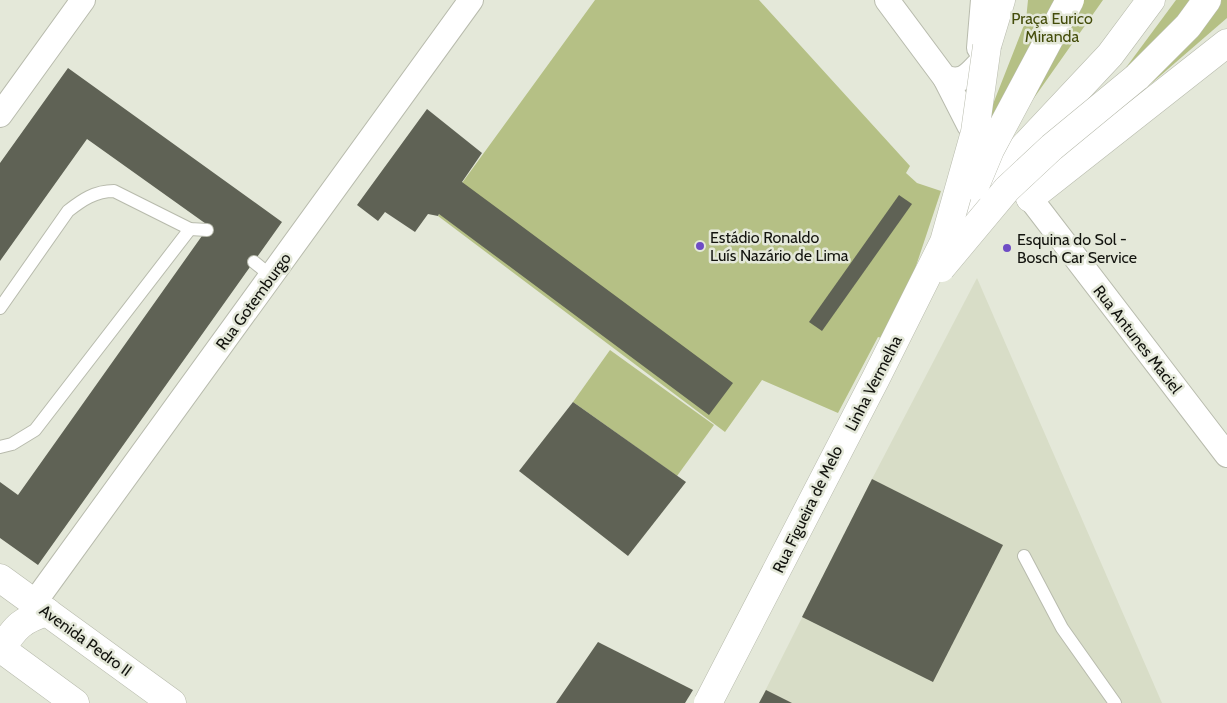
<svg xmlns="http://www.w3.org/2000/svg" width="1227" height="703" viewBox="0 0 1227 703" font-family="Cabin,sans-serif">
<style>
.built{fill:#d8ddc7}
.green{fill:#b5c085}
.building{fill:#5f6255}
.lines{fill:none;stroke-linecap:round;stroke-linejoin:round}
.lane-casing{stroke:#b8bbad;stroke-width:14}
.street-casing{stroke:#b8bbad;stroke-width:26}
.secondary-casing{stroke:#b8bbad;stroke-width:29}
.primary-casing{stroke:#b8bbad;stroke-width:29}
.highway-casing{stroke:#b8bbad;stroke-width:29}
.lane{stroke:#fff;stroke-width:12}
.street{stroke:#fff;stroke-width:24}
.secondary{stroke:#fff;stroke-width:28}
.primary{stroke:#fff;stroke-width:28}
.highway{stroke:#fff;stroke-width:28}
.highway-bridge-casing{stroke:#b8bbad;stroke-width:29;stroke-linecap:butt}
.highway-bridge{stroke:#fff;stroke-width:28}
.poi-dot{fill:#6e4cc5;stroke:#e4e8d9;stroke-width:2}
.labels{text-anchor:middle;stroke-width:5;stroke-linejoin:round;paint-order:stroke}
.park-label{font-size:16px;fill:#444d0b;stroke:#e4e8d9}
.poi-label{font-size:16px;fill:#12130e;stroke:#e4e8d9;text-anchor:start}
.street-label{font-size:16px;fill:#12130e;stroke:#e4e8d9}
</style>
<rect width="100%" height="100%" fill="#e4e8d9"/>
<!-- built -->
<polygon class="built" points="977,278 1162,703 759,703 872,479"/>
<!-- green -->
<g class="green">
<polygon points="595,0 759,0 910,166 906,173 917,183 941,191 913,275 885,339 878,337 838,413 762,380 725,432 438,216"/>
<polygon points="1028,0 1103,0 998,149 984,127 1026,20"/>
<polygon points="1176,0 1227,0 1227,18 1057,165 1116,81"/>
<polygon points="610,350 714,425 677,476 573,402"/>
</g>
<!-- building -->
<g class="building">
<polygon points="68,68 282,222 38,565 0,538 0,482 18,495 209,226 87,139 0,261 0,163"/>
<polygon points="427,109 482,153 462,182 733,383 709,415 439,214 438,216 428,214 415,232 385,212 378,221 357,205"/>
<polygon points="899,195 912,204 822,331 809,322"/>
<polygon points="573,402 686,482 628,556 519,471"/>
<polygon points="872,479 1003,545 933,682 802,617"/>
<polygon points="598,642 693,690 685,703 556,703"/>
<polygon points="766,690 792,703 759,703"/>
</g>
<g class="lines">
<!-- lane casing -->
<g class="lane-casing">
<g id="lane">
<polyline points="254,262 271,276"/>
<path d="M0 308 68 211C82 200 95 191 114 191L190 229 207 230"/>
<polyline points="0,447 12,444 35,430 190,229"/>
<polyline points="1024,556 1062,628 1115,703"/>
</g>
</g>
<!-- street casing -->
<g class="street-casing">
<g id="street">
<polyline points="887,0 945,78 969,125 981,140"/>
<polyline points="979,48 983,0"/>
<path d="M945 78C961 82 966 78 977 66"/>
<polyline points="0,115 83,0"/>
<polyline points="1018,185 1030,198 1227,455"/>
<polyline points="947,229 1004,168"/>
<polyline points="34,603 471,0"/>
</g>
</g>
<!-- secondary casing -->
<g class="secondary-casing">
<g id="secondary">
<polyline points="0,578 172,703"/>
<polyline points="0,648 75,703"/>
<path d="M1 649C16 626 22 620 47 612"/>
</g>
</g>
<!-- primary casing -->
<g class="primary-casing">
<g id="primary">
<polyline points="1004,168 1110,55 1151,0"/>
<polyline points="1030,198 1227,43"/>
</g>
</g>
<!-- highway casing -->
<g class="highway-casing">
<g id="highway">
<polyline points="987,46 1001,0"/>
<polyline points="1137,77 1188,26 1207,0"/>
</g>
</g>
<!-- lane -->
<use href="#lane" class="lane"/>
<!-- street -->
<use href="#street" class="street"/>
<!-- secondary -->
<use href="#secondary" class="secondary"/>
<!-- primary -->
<use href="#primary" class="primary"/>
<!-- highway -->
<use href="#highway" class="highway"/>
<!-- highway-bridge casing -->
<g class="highway-bridge-casing">
<g id="highway-bridge">
<polyline points="975,186 990,150 1070,0"/>
<polyline points="941,268 1007,189 1052,147 1137,77"/>
<polyline points="708,703 876,378 944,242 975,132 987,46"/>
</g>
</g>
<!-- highway-bridge -->
<use href="#highway-bridge" class="highway-bridge"/>
</g>
<!-- markers -->
<g class="poi-dot">
<circle cx="700" cy="246" r="5"/>
<circle cx="1007" cy="248" r="5"/>
</g>
<g class="labels">
<!-- park labels -->
<g class="park-label">
<text x="1052" y="24">Praça Eurico<tspan x="1052" dy="18">Miranda</tspan></text>
</g>
<!-- poi labels -->
<g class="poi-label">
<text x="710" y="243">Estádio Ronaldo<tspan x="710" dy="18">Luís Nazário de Lima</tspan></text>
<text x="1017" y="245">Esquina do Sol -<tspan x="1017" dy="18">Bosch Car Service</tspan></text>
</g>
<!-- street labels -->
<g class="street-label">
<text transform="translate(253 301) rotate(-54)" y="6">Rua Gotemburgo</text>
<text transform="translate(1138 339) rotate(52)" y="6">Rua Antunes Maciel</text>
<text transform="translate(873 383) rotate(-63)" y="6">Linha Vermelha</text>
<text transform="translate(807 509) rotate(-64)" y="6">Rua Figueira de Melo</text>
<text transform="translate(86 640) rotate(36)" y="6">Avenida Pedro II</text>
</g>
</g>
</svg>
